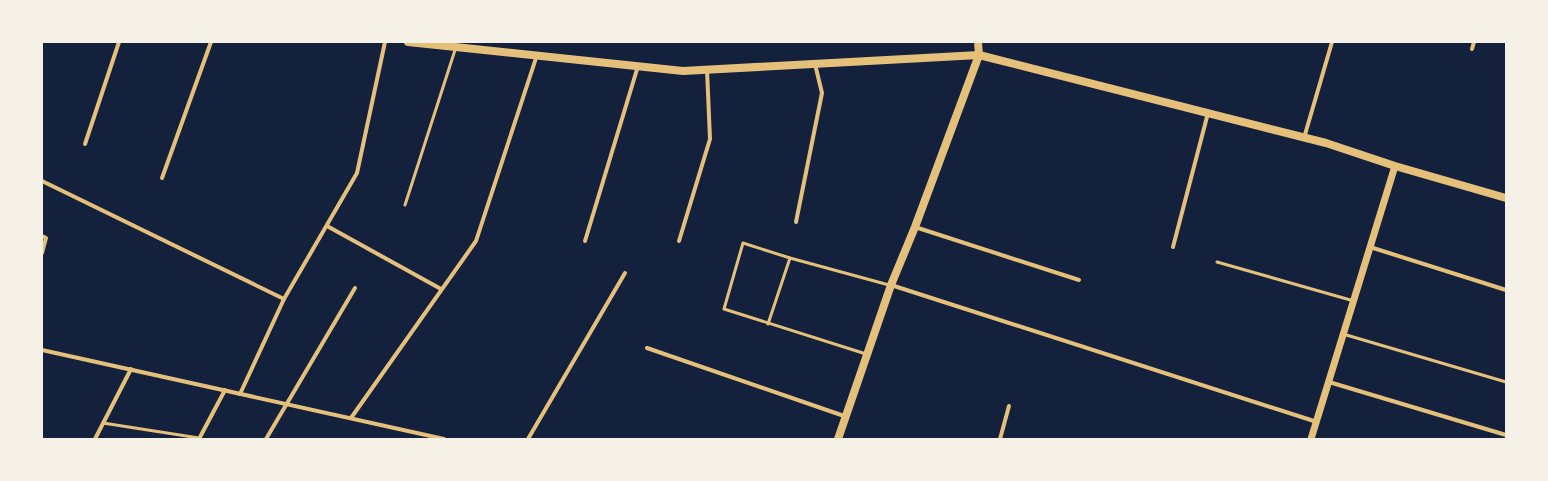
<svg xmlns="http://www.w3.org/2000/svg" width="1548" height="481" viewBox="0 0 1548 481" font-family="'Public Sans',sans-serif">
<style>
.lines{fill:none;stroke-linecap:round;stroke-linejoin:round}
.service{stroke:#e5c07b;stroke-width:3}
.minor{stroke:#e5c07b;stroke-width:4}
.tertiary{stroke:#e5c07b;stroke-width:7}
.secondary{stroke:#e5c07b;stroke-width:8}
</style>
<rect width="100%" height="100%" fill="#14213d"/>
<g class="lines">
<!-- service -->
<g class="service">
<polyline points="405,205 456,47"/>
<polyline points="1217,262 1354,301"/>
<polyline points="768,324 790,258"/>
<polyline points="1343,334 1506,382"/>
<polyline points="866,354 724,309 743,243 790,258 889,285"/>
<polyline points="103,423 199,438"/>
</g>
<!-- minor -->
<g class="minor">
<polyline points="1472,49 1474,42"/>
<polyline points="1304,138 1332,42"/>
<polyline points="85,144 119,42"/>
<polyline points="162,178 211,42"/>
<polyline points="42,181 284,299"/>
<polyline points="796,222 822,93 815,64"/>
<polyline points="327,226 441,289"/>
<polyline points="915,227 1079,280"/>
<polyline points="42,236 46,238 42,253"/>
<polyline points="585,241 638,66"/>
<polyline points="679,241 710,139 707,70"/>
<polyline points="1173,247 1208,113"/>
<polyline points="1370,247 1506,290"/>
<polyline points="891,285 1317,422"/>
<polyline points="647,348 847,417"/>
<polyline points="42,350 444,439"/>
<polyline points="1329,382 1506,435"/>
<polyline points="240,394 284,299 357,173 385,42"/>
<polyline points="351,418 476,241 537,55"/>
<polyline points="95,439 131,369"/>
<polyline points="199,439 225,390"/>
<polyline points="266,439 355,288"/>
<polyline points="528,439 625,273"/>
<polyline points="1000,439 1009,406"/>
</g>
<!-- tertiary -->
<polyline class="tertiary" points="1311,439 1395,166"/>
<!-- secondary -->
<g class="secondary">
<polyline points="408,42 683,71 979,55 1326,143 1395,166 1506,198"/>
<polyline points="838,439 891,285 915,227 979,55 978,42"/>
</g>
</g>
<!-- border -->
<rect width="1548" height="481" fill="none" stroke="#f6f1e7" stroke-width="86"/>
</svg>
